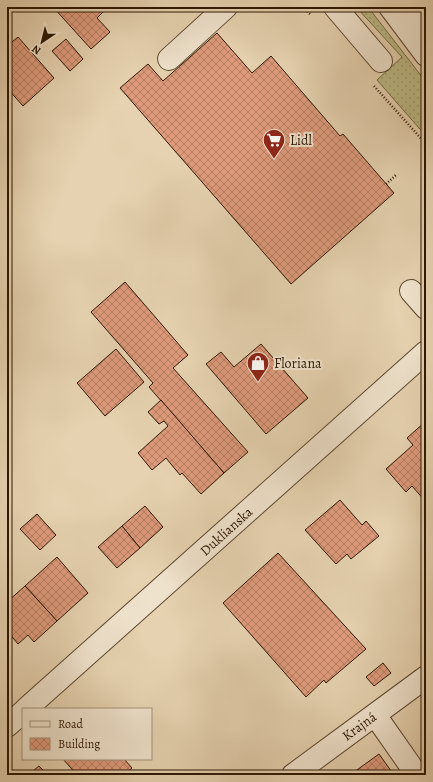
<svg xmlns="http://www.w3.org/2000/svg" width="433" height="782" viewBox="0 0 433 782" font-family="Alegreya,serif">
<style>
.grass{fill:url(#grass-dots);stroke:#746844}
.building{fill:url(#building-cross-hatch);stroke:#2d1702}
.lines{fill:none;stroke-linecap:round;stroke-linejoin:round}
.minor-casing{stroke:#5b462e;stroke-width:24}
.path{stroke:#2d1702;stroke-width:2.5;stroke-dasharray:1 2;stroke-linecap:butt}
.minor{stroke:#efe2cc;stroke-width:22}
.labels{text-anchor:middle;stroke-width:4;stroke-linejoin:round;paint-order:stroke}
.poi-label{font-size:14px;fill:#2d1702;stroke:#efe2cc;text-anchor:start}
.street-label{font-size:14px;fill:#2d1702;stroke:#efe2cc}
</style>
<defs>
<pattern id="grass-dots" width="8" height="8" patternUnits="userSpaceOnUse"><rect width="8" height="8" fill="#bcba86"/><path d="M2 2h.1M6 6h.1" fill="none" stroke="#a29f72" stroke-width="1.8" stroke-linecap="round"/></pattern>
<pattern id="building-cross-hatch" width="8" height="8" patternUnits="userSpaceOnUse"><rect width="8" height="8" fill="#de9a7b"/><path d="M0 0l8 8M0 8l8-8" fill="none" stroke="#b47d63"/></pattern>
</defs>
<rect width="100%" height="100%" fill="#e6d2b0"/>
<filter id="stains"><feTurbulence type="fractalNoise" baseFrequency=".005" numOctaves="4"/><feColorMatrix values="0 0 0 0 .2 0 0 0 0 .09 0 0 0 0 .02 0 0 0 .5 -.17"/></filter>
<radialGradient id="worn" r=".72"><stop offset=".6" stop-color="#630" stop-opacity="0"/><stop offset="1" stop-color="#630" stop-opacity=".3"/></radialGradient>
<!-- grass -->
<polygon class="grass" points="356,7 368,7 426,82 426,136 377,80 402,57"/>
<!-- building -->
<g class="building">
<polygon points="53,7 108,7 97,18 110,32 91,49"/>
<polygon points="217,33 252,73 271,56 340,136 343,134 394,193 291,284 120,88 148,64 163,81"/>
<polygon points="18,37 54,78 23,106 7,88 7,46"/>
<polygon points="66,39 83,59 70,71 52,51"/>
<polygon points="125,282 188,355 173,368 248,452 224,473 149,387 153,383 91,312"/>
<polygon points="261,344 308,398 266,434 206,364 221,352 234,367"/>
<polygon points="116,349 144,382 105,416 77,383"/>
<polygon points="161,400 224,473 201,494 182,473 180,475 166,458 152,470 138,453 168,426 164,421 159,424 148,412"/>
<polygon points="426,421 426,502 412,486 406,492 386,469 413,445 407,438"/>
<polygon points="340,500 362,525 366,521 379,536 351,559 347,554 336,564 305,530"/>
<polygon points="145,506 163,527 140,548 122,526"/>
<polygon points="37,514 56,535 40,550 20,529"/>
<polygon points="122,526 140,548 117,568 98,547"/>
<polygon points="278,553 366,649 326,683 324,680 306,697 223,603"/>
<polygon points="57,557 88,593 57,621 25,586"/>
<polygon points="25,586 57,621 34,642 28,635 18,644 7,631 7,602"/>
<polygon points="383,663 391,673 374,686 366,677"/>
<polygon points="379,754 394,775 350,775"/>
<polygon points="63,759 124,759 132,768 124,775 77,775"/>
<polygon points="39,766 48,775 28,775"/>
</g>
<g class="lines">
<!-- minor casing -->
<g class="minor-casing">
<g id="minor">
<polyline points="335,7 381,61"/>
<polyline points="390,7 426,55"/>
<polyline points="409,7 426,23"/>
<polyline points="169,59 226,7"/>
<polyline points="411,291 426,308"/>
<polyline points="26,709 426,352"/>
<polyline points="375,715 417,775"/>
<polyline points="7,726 23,712"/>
<polyline points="293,775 426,677"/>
</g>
</g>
<!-- path -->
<g class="path">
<polyline points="303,7 310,14"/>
<polyline points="374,86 426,144"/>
<polyline points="386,184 396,175"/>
</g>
<!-- minor -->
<use href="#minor" class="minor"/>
</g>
<!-- icons -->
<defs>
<g id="supermarket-pin" transform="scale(1.15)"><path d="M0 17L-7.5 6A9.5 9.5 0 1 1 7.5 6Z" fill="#8f2418" stroke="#efe2cc"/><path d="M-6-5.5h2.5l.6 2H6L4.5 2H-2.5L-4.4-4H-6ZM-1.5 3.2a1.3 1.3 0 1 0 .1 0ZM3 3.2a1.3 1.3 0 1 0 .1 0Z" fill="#fff"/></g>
<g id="shop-pin" transform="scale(1.15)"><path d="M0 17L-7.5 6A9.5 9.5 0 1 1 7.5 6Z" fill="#8f2418" stroke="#efe2cc"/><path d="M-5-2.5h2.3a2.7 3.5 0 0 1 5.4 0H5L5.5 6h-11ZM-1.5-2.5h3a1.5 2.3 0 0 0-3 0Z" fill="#fff"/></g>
</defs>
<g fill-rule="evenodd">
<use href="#supermarket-pin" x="274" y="140"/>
<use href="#shop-pin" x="258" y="363"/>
</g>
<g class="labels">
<!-- poi labels -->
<g class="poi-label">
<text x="290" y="145">Lidl</text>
<text x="274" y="368">Floriana</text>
</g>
<!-- street labels -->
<g class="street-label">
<text transform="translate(226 531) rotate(-42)" y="5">Duklianska</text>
<text transform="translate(359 726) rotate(-36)" y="5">Krajná</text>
</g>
</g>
<!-- margin -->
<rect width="433" height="782" fill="none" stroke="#e6d2b0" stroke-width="24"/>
<rect x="8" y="8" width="417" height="766" fill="none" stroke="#2d1702" stroke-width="2"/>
<rect x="12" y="12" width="409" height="758" fill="none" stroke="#2d1702"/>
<!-- legend -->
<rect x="22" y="708" width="130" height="52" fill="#efe2cc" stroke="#a1917b"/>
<rect x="30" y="721" width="20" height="6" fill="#efe2cc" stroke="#a1917b"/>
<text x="58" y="728" font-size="12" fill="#2d1702">Road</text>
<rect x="30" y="738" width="20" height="12" fill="url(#building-cross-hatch)" stroke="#a1917b"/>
<text x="58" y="748" font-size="12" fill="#2d1702">Building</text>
<!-- north arrow -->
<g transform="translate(42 42) rotate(215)" stroke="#efe2cc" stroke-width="3" paint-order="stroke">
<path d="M0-3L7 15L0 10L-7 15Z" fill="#2d1702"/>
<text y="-6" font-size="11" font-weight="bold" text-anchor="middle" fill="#2d1702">N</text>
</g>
<rect width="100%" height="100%" filter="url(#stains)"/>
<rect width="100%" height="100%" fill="url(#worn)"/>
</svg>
